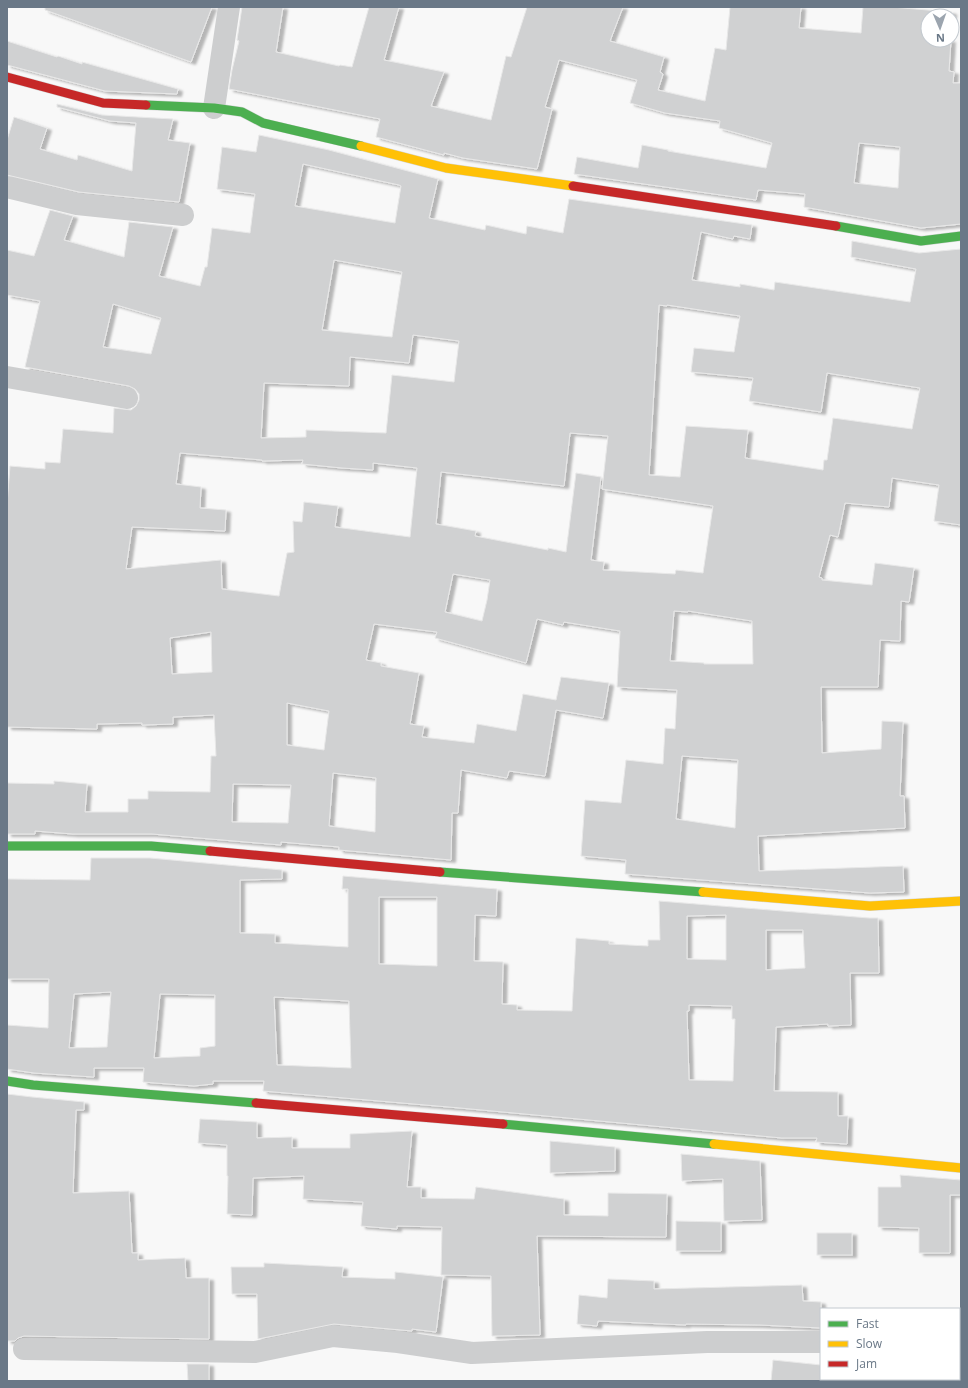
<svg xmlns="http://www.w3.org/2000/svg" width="968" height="1388" viewBox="0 0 968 1388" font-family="'Open Sans',sans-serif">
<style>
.building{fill:#d0d1d2;stroke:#e8e8e8;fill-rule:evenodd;filter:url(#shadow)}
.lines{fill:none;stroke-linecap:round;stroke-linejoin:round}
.fast-casing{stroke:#d5d6d7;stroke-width:10}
.slow-casing{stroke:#d5d6d7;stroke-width:10}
.jam-casing{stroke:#d5d6d7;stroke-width:10}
.street{stroke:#cdcecf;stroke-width:22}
.fast{stroke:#4caf50;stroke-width:9}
.slow{stroke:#ffc107;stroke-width:9}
.jam{stroke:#c62828;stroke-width:9}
</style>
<defs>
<filter id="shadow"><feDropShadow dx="4.5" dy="2.5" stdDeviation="1" flood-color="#0004"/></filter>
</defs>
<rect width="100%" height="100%" fill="#f8f8f8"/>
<!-- building -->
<g class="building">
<polygon points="45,7 212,7 191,62 45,10"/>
<path d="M242 7H283L276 52 339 66 340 65 352 67 369 7H399L384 60 444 72 431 106 491 120 506 56 511 57 527 7H623L610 41 664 57 660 72 663 74 658 90 705 101 715 48 726 50 730 7H801L799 28 861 33 863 7H891L952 12V16H928V40H951L949 71 954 72 953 83H961V224L921 228 804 207 805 194 758 190 756 200 574 174 577 157 638 168 642 145 668 150V151L766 168 772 143 719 128 720 121 665 113 630 103 637 80 559 60 545 107 552 109 537 169 463 158 444 153V155L376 137 380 119 229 89 232 70 239 41 237 40ZM859 143 900 147 898 188 854 183Z"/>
<polygon points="7,41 57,57 58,56 82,64 82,62 178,89 177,94 105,91 7,65"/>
<polygon points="57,104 102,115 173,119 168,140 190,143 179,202 79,192 7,175 7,140 14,117 47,128 40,149 77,160 78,155 132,171 136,123 110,121 57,107"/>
<path d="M259 135 329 150 438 179 429 218 485 230 486 225 526 234 527 226 563 233 569 199 752 225 750 239 734 236 733 239 701 232 692 280 740 287V284L774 290 775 282 910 302 916 269 851 257 852 241 919 253 961 249V525L934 521 939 485 892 478 889 507 845 503 838 537 830 535 819 577 822 578V580L872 585 875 563 914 568 909 602 901 601 900 641 880 640 878 687H821L822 753 881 749 882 721 903 722 900 796H904L905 828 758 836 759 871 903 866 904 892 870 893 625 874 626 860 581 856 585 800 621 803 626 760 663 764 665 728 675 729 677 690 617 687 620 631 564 622 563 625 537 619 526 663 435 638 437 632 374 624 366 660 381 663V666L419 673 410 724 424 726 422 737 474 743 477 724 516 731 523 694 556 700 561 677 609 683 603 718 556 710 545 776 509 771 507 778 461 770 458 813H452L451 860 339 850V847L281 842V845L152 834H73L35 831V834H7V783L54 784V781L87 784 85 812H128V799H148V791L210 792 211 756H216L214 715 173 717V724L142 725V723L97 724V729L7 727V505L10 466 45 469V462L60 463 63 429 113 433 114 408 131 410 136 406 139 400V394L135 389 129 386 25 367 40 301 7 295V250L34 256 50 210 73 216 64 240 124 257 129 222 173 227 159 276 200 286 205 267H207L212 228 250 233 255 194 217 189 222 147 256 152ZM303 164 399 185 401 186 395 223 295 206ZM334 260 402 272 392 337 322 330ZM113 304 161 318 151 354 103 347ZM659 305 667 306V305L740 316 734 352 694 348 691 372 753 378 749 401 821 412 827 373 920 388 912 429 833 418 827 460H824L823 470 745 458 748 430 686 426 680 477 649 475ZM413 335 459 341 454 382 392 375 386 433 306 430V437L261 438 264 383 349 386 350 357 409 363ZM570 433 608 436 602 489 713 506 703 573 676 570 675 574 603 570 604 562 591 560 601 477 576 473 566 552 548 548V550L475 536 476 531 436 524 441 472 564 486ZM180 453 262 460V461L303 460 302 464 342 468 373 470V463L417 468 410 537 335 527 338 506 304 502 302 522 293 521 294 552 287 553 279 596 222 589 221 560 126 569 132 527 225 531 226 510 200 508 201 487 176 484ZM453 574 490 580 487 600 482 621 445 612ZM674 611 688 612V611L752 621 753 664H704V663L670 661ZM211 632 212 672 172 674 170 638ZM287 703 329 711 324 750 287 745ZM682 756 738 760 735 828 676 819ZM333 773 376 778 375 832 329 826ZM233 784 291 785 288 823 232 822Z"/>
<path d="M91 858H150L282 870V879L240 880V933L275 934V943L348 947V889H342L343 876 497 889 496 916 475 915 474 961 503 962 502 1004 517 1005V1010L572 1011 576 938 609 941V944L648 946V940H660L659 901 869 918H878L879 973H850L851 1025 828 1026V1024L776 1027 774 1091 838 1092V1116H848L847 1144 816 1142 817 1138H782L460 1108 263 1091 264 1081H213V1084L194 1086 143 1082 144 1068H94V1077H93L34 1073 7 1069V1025L48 1028 49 979H7V879L90 880ZM379 897H437V966L379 964ZM726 915V960L687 959V916ZM766 930H803L805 968 766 970ZM111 992 107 1047 69 1048 74 994ZM160 994 215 995V1046L200 1048V1056L154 1058ZM274 997 349 1001 351 1068 277 1065ZM689 1005 732 1006V1019H735L733 1081 689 1080 687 1011H689Z"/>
<polygon points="7,1094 32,1097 84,1102 84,1110 76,1110 73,1193 129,1191 132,1253 138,1253 138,1260 185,1258 186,1278 209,1278 209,1339 24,1336 18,1338 15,1341 7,1341"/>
<polygon points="200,1119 257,1122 257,1138 292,1137 292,1148 350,1148 350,1134 412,1131 407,1187 421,1187 421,1198 474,1199 476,1187 564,1199 564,1215 608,1216 608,1193 667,1194 666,1237 537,1236 540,1335 492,1336 491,1276 441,1275 442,1227 397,1226 397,1229 361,1226 363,1202 303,1199 304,1176 253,1178 252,1215 227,1214 228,1176 227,1176 227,1145 198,1143"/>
<polygon points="550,1141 615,1147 615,1171 550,1173"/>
<polygon points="681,1154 760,1161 762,1220 724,1221 723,1179 682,1181"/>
<polygon points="900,1175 961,1180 961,1195 950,1195 950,1253 919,1253 919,1228 878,1227 878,1187 901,1187"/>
<polygon points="676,1221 721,1222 721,1251 676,1251"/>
<rect x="817" y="1233" width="35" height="22"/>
<polygon points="264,1263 343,1267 342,1277 395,1279 395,1272 443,1277 436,1332 412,1329 412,1331 334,1324 258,1339 257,1294 232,1294 231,1267 264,1267"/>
<polygon points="608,1279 654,1281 654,1289 802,1285 803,1301 821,1302 821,1328 760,1325 686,1324 686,1325 598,1321 597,1326 577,1324 579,1295 607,1298"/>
<polygon points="773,1360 821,1365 821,1379 838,1379 838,1381 771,1381"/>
<polygon points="187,1364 209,1364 209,1381 188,1381"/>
</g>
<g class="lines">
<!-- fast casing -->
<g class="fast-casing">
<g id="fast">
<polyline points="146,105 214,108 242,112 263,123 361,146"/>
<polyline points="836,226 921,241 961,236"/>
<polyline points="7,846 151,846 210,851"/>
<polyline points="440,872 703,892"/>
<polyline points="7,1081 33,1085 256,1103"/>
<polyline points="503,1124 714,1144"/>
</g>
</g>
<!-- slow casing -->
<g class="slow-casing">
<g id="slow">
<polyline points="361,146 446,168 573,186"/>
<polyline points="703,892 870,906 961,901"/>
<polyline points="714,1144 961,1168"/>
</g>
</g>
<!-- jam casing -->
<g class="jam-casing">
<g id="jam">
<polyline points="7,77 103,103 146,105"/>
<polyline points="573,186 836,226"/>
<polyline points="210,851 440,872"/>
<polyline points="256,1103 503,1124"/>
</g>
</g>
<!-- street -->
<g class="street">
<polyline points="214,108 229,7"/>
<polyline points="7,187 77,204 183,215"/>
<polyline points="7,377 127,398"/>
<polyline points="959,1343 961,1343"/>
<polyline points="24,1349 255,1352 333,1336 398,1342 472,1353 707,1342 821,1342"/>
</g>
<!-- fast -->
<use href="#fast" class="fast"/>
<!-- slow -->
<use href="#slow" class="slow"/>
<!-- jam -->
<use href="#jam" class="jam"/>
</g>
<!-- border -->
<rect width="968" height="1388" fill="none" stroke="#6a7887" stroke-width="16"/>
<!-- legend -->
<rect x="820" y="1308" width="140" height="72" fill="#ffffff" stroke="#c3c9cf"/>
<rect x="828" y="1321" width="20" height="6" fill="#4caf50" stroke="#c3c9cf"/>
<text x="856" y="1328" font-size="12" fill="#6a7887">Fast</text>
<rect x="828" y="1341" width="20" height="6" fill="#ffc107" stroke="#c3c9cf"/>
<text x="856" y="1348" font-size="12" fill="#6a7887">Slow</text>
<rect x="828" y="1361" width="20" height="6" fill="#c62828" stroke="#c3c9cf"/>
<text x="856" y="1368" font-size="12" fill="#6a7887">Jam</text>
<!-- north arrow -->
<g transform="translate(940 28) rotate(178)"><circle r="19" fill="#ffffff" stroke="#c3c9cf"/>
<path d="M0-3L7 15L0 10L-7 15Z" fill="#9ca5af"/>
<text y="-6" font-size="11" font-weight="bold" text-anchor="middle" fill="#6a7887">N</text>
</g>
</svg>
